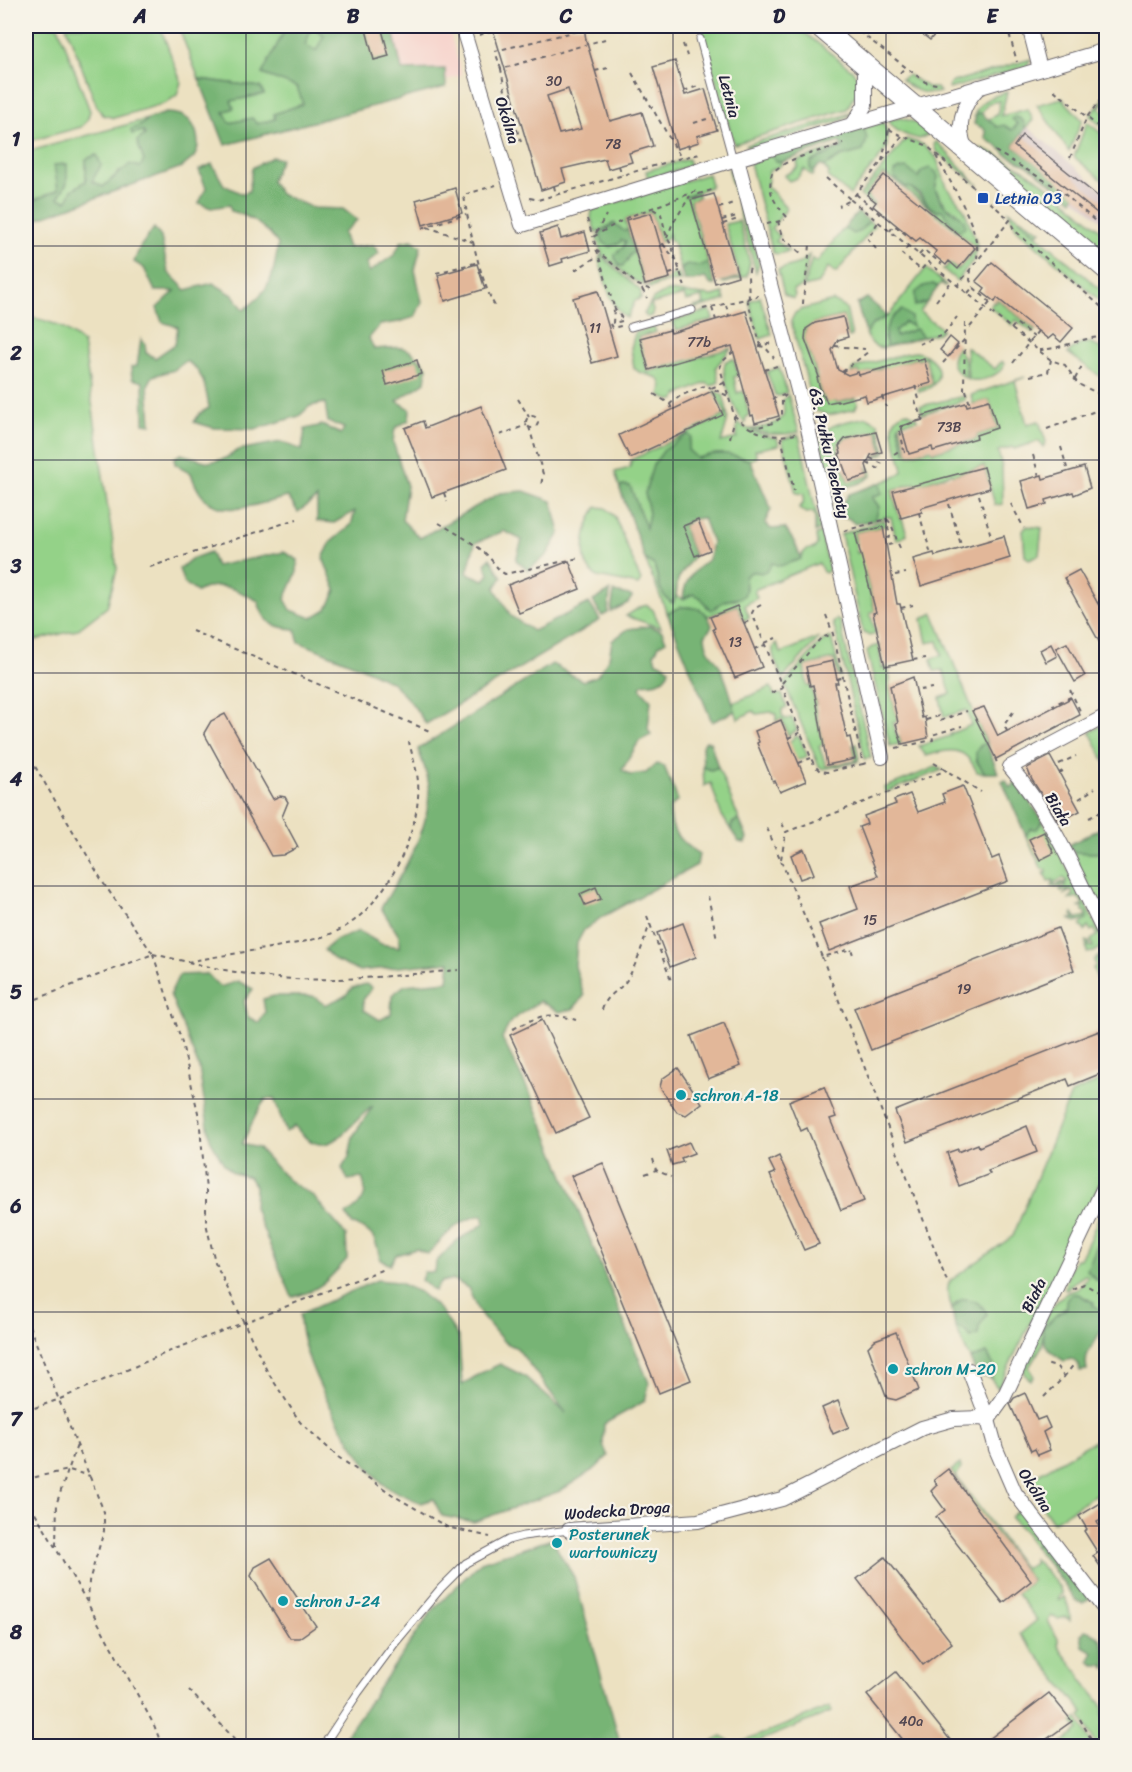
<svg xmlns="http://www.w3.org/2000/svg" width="1132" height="1772" viewBox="0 0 1132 1772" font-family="Sriracha,sans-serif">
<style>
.built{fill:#f7d0c9}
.industrial{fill:#d2bec1}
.green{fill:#94d288;stroke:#5b7a62;stroke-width:1.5}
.forest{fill:#77b474;stroke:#4c6b58;stroke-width:1.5}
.building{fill:#e2b799;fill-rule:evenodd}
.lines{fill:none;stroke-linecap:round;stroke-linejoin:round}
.service-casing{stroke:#69656a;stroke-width:9}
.minor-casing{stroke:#69656a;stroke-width:16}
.secondary-casing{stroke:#69656a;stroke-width:22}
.path{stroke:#69656a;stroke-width:2;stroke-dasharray:4.5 4.5;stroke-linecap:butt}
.service{stroke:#fff;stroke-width:7}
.minor{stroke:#fff;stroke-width:14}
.secondary{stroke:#fff;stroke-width:20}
.grid{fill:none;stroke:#22223b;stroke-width:1.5;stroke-opacity:0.55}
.transit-dot{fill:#1a4fb4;stroke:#f7f3e8;stroke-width:2}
.culture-dot{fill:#0f9aa8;stroke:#f7f3e8;stroke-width:2}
.labels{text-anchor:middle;stroke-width:4.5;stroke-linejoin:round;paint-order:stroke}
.number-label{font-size:14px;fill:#524752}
.street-label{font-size:16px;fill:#22223b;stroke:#f7f3e8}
.transit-label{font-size:16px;fill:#164399;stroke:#f7f3e8;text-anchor:start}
.culture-label{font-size:16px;fill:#0d838f;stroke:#f7f3e8;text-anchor:start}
.neatline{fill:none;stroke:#22223b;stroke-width:2}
.grid-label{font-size:20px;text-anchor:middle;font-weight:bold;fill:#22223b}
</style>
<rect width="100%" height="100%" fill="#f7f3e8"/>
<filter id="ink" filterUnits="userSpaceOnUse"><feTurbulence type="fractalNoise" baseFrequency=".0167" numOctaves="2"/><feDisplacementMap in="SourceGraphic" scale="12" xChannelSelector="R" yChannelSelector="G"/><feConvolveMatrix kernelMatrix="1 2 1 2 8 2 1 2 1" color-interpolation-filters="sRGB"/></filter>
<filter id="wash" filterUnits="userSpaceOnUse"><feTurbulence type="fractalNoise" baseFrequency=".008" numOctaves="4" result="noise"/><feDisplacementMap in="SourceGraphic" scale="24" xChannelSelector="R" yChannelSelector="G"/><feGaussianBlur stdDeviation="1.35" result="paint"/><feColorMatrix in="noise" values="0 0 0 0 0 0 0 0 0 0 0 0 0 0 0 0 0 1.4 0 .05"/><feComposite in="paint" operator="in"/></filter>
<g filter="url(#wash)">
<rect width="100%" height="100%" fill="#ece1c1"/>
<!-- built -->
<polygon class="built" points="320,26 448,26 462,75 347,113"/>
<!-- industrial -->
<polygon class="industrial" points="1025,125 1106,193 1106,224 1009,145"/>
<!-- green -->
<g class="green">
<polygon points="26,26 58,26 90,111 87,121 81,127 26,142"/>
<polygon points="66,26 160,26 181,82 177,95 166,103 114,118 103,115 97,107"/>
<polygon points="178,26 287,26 262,74 298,87 303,104 274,114 275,119 256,124 252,118 230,123 224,112 231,101 264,94 260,87 199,79"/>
<polygon points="301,26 315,26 314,28 324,35 317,51 305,45 311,29"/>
<polygon points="700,26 796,26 852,70 859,80 860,96 854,96 847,109 734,144"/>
<polygon points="1031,59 1027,66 949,89 949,85 953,82"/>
<path d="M908 75 929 88H937L940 92C924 96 913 90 901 79Z"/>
<path d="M1007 92 1001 116 1028 109 1033 120 1025 129 1024 122 1019 118 1017 122 1018 124 1012 130 997 127 987 120 997 115 1000 101 989 103 981 113 976 114 974 117C979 99 991 97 1007 92Z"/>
<polygon points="1106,96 1106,99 1099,108 1106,114 1106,130 1090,116"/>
<polygon points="1062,98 1082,120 1069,152 1037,105"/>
<polygon points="852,113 842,120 755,147 747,147 746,145"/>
<path d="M901 118 914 122 929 134 920 139C907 136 894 132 888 120Z"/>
<polygon points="148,119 140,126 145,135 137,141 144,161 140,168 119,172 103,187 92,181 101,165 96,155 86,159 86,181 72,190 67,201 58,198 67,164 55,165 58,190 26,204 26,152"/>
<polygon points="883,122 887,132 887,148 850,195 828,177 829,173 824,167 840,157 863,151 864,128"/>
<polygon points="1087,122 1106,137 1106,183 1074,157"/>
<polygon points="906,139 922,144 936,157 947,187 964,209 975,238 977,247 975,258 957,281 943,269 947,267 948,263 958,270 976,248 956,230 956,211 947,207 935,189 938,177 924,170 919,174 919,178 913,175 911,188 930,207 942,210 955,229 894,180 883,174 866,194 875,205 873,206 860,195"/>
<polygon points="936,141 978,185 936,151 934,145"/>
<polygon points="843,146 811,162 810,167 814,174 812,176 804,169 797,178 789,181 784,176 798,167 797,161"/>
<path d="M980 148C989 150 997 155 1006 160 1043 179 1074 207 1106 235V256Z"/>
<path d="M774 154 778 160 782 162 780 166 769 171 767 187C776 193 779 201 787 208L771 229 780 236 776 241 789 251 779 254 773 253 750 163Z"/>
<polygon points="688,159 690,166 648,179 646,171"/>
<polygon points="729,169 735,174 759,264 756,272 730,177"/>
<polygon points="708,174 711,185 710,187 684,197 690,195 690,197 697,192 699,197 690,201 708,262 699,266 684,266 681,270 673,242 670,240 669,234 666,240 660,242 651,212 625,220 628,230 624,231 614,223 596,233 591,218 592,210"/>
<polygon points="1008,211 1041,231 1038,234 1019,220 1106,294 1106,306 1016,228"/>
<polygon points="739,221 750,263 747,276 725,283 722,282 740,277 725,224"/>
<polygon points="869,221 874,226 873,228 836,273 828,267 819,283 804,287 812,258 817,262 844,228 853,234 859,231"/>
<polygon points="600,233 601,237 626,241 623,248 618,250 615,258 620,266 627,262 630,253 634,251 645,286 670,278 670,276 678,273 681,281 665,282 651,288 633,280 602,254 597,239"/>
<path d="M600 255 641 291V298L635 301 627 318C609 307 606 281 599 261Z"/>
<polygon points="809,255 802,287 793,290 795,295 793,299 784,294 778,270 800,263"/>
<path d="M926 268 946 285 945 286 941 283 938 287 933 284 915 305 927 302 920 312 942 329 938 333 923 337 916 329 896 336 895 331 904 322 912 326 902 311 884 337 887 347C876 350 869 343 866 333L873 324 888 316Z"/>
<polygon points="667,291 713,296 723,293 725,300 694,309 694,307 704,304 702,297 686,301 684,295 651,304 653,311 651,316 647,317 644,314 653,299"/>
<polygon points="760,297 772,335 760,339 749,301"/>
<polygon points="997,299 1035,330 1033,333 1016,320 1012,325 990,307 993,302 995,303"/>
<polygon points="833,301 846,308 852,336 849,337 843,316 814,323 814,325 805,329 806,337 804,338 810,356 812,356 821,396 823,396 825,402 836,401 837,403 856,398 858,403 855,409 830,415 815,411 791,321 795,313 800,310"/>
<polygon points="710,310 713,320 676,330 673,321"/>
<path d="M26 317C51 320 64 327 83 343L117 569 107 607 77 630 37 640 26 636Z"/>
<path d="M654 327 656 332 638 337 648 372 731 348 716 367 719 382 711 386 706 383 678 395 674 400C667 401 664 398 660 394 663 387 662 384 658 378L639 372 634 368 631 348 635 333Z"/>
<polygon points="1083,343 1092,343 1106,352 1106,368 1101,377 1068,353 1072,349"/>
<path d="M958 347 965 361 966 378C952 369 947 361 958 347Z"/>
<path d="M966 347 995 369 1002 361 1004 364 1003 369C993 377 980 383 968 379Z"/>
<path d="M916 352C942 357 948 385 919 392L918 388 932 383 925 357 918 360 917 358 886 369 885 367 866 373 861 376 859 371 851 373 854 368 907 353Z"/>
<path d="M734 359 738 375 734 377 737 393 744 391 749 416 746 417 745 423C735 414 719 373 726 361Z"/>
<polygon points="779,367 787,392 780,396 775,395 767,372"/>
<path d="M1025 377 1015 381 1027 424 1039 421 1046 442 1043 447 1039 441 1014 449 1013 447 998 451 1002 467 1003 504 995 505 984 466 953 475 952 473 916 486 915 483 892 490 900 519H902L907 534 902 538 896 540 891 517H885L875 520 879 507 872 497 882 493 880 483 897 476 903 471C901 452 879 418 907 412L916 417 917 420 901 423 898 427 905 453H906L899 430 900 426 909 455 931 449 933 452 977 439V435L998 428 989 400 973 404 971 395Z"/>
<path d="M714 391 723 395C730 418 729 419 721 442L737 438V422C750 432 762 436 777 438L779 445 755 450 757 457 750 460C728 453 720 451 697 459L688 450 691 437 645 493 649 513 646 530 630 486 622 485 620 489 615 472 630 468 631 460 726 415Z"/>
<path d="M788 395 799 432C782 435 768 436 752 429 761 428 779 425 783 415 785 411 783 405 783 400Z"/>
<polygon points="965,396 965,400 922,414 920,406"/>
<path d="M867 417 878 423 885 452 882 455 875 456 883 452 877 431 845 438 839 444 838 454 843 471H845L848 482 869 476 867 467 871 471 872 475C865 483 850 486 840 488L835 485 831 486 820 439C826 422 852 421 867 417Z"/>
<polygon points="799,435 820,530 815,532 815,518 813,512 807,513 800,510 799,507 803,504 804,494 796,493 782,439"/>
<path d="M597 507 606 508 615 517 641 581 638 585 598 577C575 565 585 525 597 507Z"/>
<polygon points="884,520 885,526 854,533 857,553 862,552 866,571 865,572 875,611 870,613 876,634 869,636 863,632 841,534"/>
<polygon points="1026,526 1042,528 1039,555 1029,559 1025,556 1023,530"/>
<path d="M821 533 829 570 826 573 823 572 819 563 754 590 757 598 745 605 749 617 744 621 737 605 709 616C692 604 685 605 667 613L645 559 654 565 660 589 673 603 676 596 683 599 693 594 700 597 708 608 728 600H736L746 591 745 577C755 565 763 579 772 563L800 559C803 551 806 549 815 548L817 544 816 535Z"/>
<polygon points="647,605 653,610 661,628 626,616 640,607"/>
<path d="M933 613 986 742 980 746 976 761 985 773 977 772C965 746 951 748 926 756L919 746 950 736V734L971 725 967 710 944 717 940 698 951 694 943 670 934 671 931 659 942 655 938 641 927 643 922 619Z"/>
<polygon points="837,619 840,622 871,758 865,759 838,640 833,623"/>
<path d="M820 637 783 678C779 668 767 651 776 643L781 653Z"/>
<polygon points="831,637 841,676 838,676 834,659 804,666 807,686 811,686 816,704 814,705 824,744 819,746 826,766 856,761 853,745 856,744 859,759 857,762 823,769 819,766 785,685 786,681 822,641"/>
<polygon points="879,645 882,668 887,667 890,678 889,686 898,721 893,723 897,737 899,737 901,744 890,746 867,651 872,647"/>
<polygon points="771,687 774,695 782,694 787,707 782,709 782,715 785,719 792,718 797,730 788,735 782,719 776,721 776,714 771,712 757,714 753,711 738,719 733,703"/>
<polygon points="1106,723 1106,764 1090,732"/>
<path d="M796 736 800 738 807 755C805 761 798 759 795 760L788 743Z"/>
<polygon points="703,767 711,770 718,767 739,819 732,823 731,830 721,814 711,783 704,786"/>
<polygon points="936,767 942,770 886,792 884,788"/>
<polygon points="1043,821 1106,945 1106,950 1104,946 1094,952 1087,953 1086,941 1090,943 1088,946 1093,947 1091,940 1098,935 1094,929 1091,931 1088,927 1085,931 1080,925 1088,918 1076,922 1069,919 1075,919 1072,915 1073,913 1078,920 1078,918 1087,916 1086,912 1083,911 1083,906 1078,907 1082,905 1082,902 1077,897 1068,900 1074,894 1072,890 1063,895 1070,890 1061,891 1060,889 1065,887 1065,884 1056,888 1055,886 1062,882 1062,884 1067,881 1063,878 1055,882 1054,887 1052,887 1053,880 1048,881 1044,873 1047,873 1047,870 1042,869 1026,836 1029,830 1040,826"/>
<polygon points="1106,847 1106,923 1073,852 1097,853"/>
<polygon points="1103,953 1104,955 1098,959 1100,964 1106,960 1106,1022 1102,1006 1104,995 1093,968 1096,966 1094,960"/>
<path d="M1104 1079 1106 1082V1171L998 1388 991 1379C994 1368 993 1363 987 1353L970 1359 955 1326 964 1330 971 1338 987 1314 957 1302 952 1309C949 1299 945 1290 950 1281L1013 1236 1071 1094Z"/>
<path d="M1106 1199V1224L1087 1270 1097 1280 1106 1283V1316L1105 1312 1092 1305 1094 1302 1078 1294C1068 1307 1055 1316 1043 1328L1042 1346 1029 1367 1034 1377 1031 1380 1024 1374V1367C1034 1347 1044 1315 1059 1299 1070 1288 1079 1292 1088 1277L1085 1275 1073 1283 1067 1290 1064 1289 1070 1269 1076 1259H1080C1086 1247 1092 1234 1097 1221 1100 1212 1099 1206 1106 1199Z"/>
<polygon points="1106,1434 1106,1488 1053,1522 1030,1489 1028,1480"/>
<path d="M960 1464 961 1468 956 1476 1022 1566 1026 1568 1034 1564V1559C1044 1570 1057 1580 1062 1594L1059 1596 1058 1600 1064 1597C1069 1605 1070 1611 1070 1620L1065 1617 1058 1619 1051 1616 1048 1621 1058 1639V1645L1062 1652 1081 1676V1679L1103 1706C1102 1720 1106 1732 1106 1746H1097L1081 1716 1084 1713 1020 1634 1037 1620 1017 1594 1032 1581 969 1499 970 1497 951 1471Z"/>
<polygon points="1020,1509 1043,1538 1034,1547 1025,1532 1010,1517"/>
<polygon points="830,1707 831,1712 747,1746 707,1746 722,1736 735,1745"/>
<polygon points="1078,1718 1093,1746 1058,1746 1079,1730 1073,1722"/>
</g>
<!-- forest -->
<g class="forest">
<polygon points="287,26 301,26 311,29 305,45 316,51 324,35 314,28 315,26 392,26 402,70 445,69 446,87 225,145 199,79 260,87 264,94 231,101 234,108 224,112 230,123 252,118 257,124 275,119 274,114 303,104 297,87 262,74"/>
<path d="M166 113C175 113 183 114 189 120 198 129 201 147 194 157 191 160 186 164 182 167L37 219 26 222V204L58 190 54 165 67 164V183L58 198 67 201 72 190 86 181V159L97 155 101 165 92 181 103 187 130 164 140 167 144 161 137 141 145 135 143 131 132 134 131 129 140 126 148 119Z"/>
<path d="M981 113 997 127 1004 125 1012 130 1018 124 1012 119 1014 117C1022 118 1024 121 1025 129L1014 146 1075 194 1073 200 1030 167 1005 154C1001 146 992 144 985 138L986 132 983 128 974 124 976 114Z"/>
<polygon points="864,128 867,139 863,151 840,157 824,167 820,165 813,172 810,168 811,162 843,147 839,142 782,162 775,161 773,157 774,154"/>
<path d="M272 157 281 159 271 181 280 194 313 208 343 209 357 220 343 233 348 248 373 245 379 253 367 263 369 272 394 255 401 242 412 240 421 246 415 270 422 302 415 317 399 322 380 325 369 338 374 349C404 347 406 343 427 367L425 382 397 401 410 409 409 420 395 428 393 442 407 486 402 520 420 538 500 493 524 491 552 501 560 533 547 555 528 570 516 560 522 540 504 531 475 543 467 573 484 580 489 574 485 563 490 558 502 577 495 588 511 616 533 631 589 603 600 620 426 724 413 705 393 683 363 668 299 642 295 629C273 628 264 623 258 601 238 590 218 579 197 592L184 583 179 569 191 559 210 552 216 566 284 552 298 560 297 572 285 599 291 610 312 618 327 609 336 590 323 558 331 542 351 525 355 511 334 523 317 521V498L298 512 288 497C246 506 207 527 191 473L175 464 174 458 181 454 209 462 224 459 238 450 281 442 302 450 305 429 322 425 341 434 344 428 328 422 325 403 310 406 299 416 255 429 214 428 194 422 200 413 209 408C206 389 204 371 186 361L174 370 153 376 148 385 151 424 144 423 143 382 132 379 131 367 137 366 141 339 145 344 146 353 155 358 175 344 178 327 162 322 157 308 175 291H155L144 268 134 262 140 247 154 228 161 237 168 272 186 290 213 283 233 295 244 310C271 290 274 276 278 244 266 227 251 216 231 211L229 205 211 208 199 203 206 188 199 170 212 164 224 185 242 194 249 191 252 168Z"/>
<path d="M907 168 918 178C920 172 923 170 930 168L936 172 938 177 935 189C938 195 941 202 946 207 955 214 963 213 966 227L959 231 956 230 942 210 937 211 930 207 919 193 911 188 906 187 894 177V172L899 169Z"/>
<polygon points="858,212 869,221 859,232 853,234 844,228"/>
<path d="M614 224 624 231 628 230 634 251C628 255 629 261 623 266H620L615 258V254L623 248 626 241 621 240 620 243 610 247 603 242 600 233Z"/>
<polygon points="708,262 715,285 711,285 705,278 693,281 684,280 681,270 687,264 699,266"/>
<polygon points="933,284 938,287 927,302 915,306 915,293 924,286"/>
<polygon points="867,298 888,316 873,324 866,333 857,304"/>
<path d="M902 310 911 317 912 326 904 322 895 331 896 336 916 329 923 337 887 347C882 331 887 319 902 310Z"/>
<path d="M688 434 691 437 688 450 697 458C720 451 728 453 750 460L771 509 765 523 771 529 785 528 795 543 801 559 780 566 772 563 768 570 761 573C754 570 750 571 745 577 747 597 747 597 728 600 721 601 718 608 711 610L700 597 693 594 683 599C684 580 694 570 709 559L712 542 703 518 692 519 683 526 694 555 678 579 676 596 673 603C658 596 659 578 654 565L645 559 620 489 622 485 630 486 646 528 649 513 645 493 653 465 664 450Z"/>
<polygon points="880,483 882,493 872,497 879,507 875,520 855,524 848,518 839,517 837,509 840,508 849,494"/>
<polygon points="610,591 608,613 602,616 593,601"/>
<polygon points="614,592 629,595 632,597 628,603 611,612"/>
<path d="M681 607C698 607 706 608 712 626L705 636C707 655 712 652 719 665 727 680 731 695 735 711L712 722 667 613Z"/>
<path d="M649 626 662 631 666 641 659 645 654 654 656 662 664 664 669 669C666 683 655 683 642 684L640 688 651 700 648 729 651 735 639 741 622 770 630 775 646 773 656 764 664 766 678 800 670 808C670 834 679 840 699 854L697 865 602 917 584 930 577 943 575 966 584 996 573 1009 559 1012 540 1001 511 1021 502 1038 532 1098 649 1383 645 1401 604 1424 603 1445 608 1456 596 1468 560 1491 474 1522 442 1516 433 1499 421 1503C409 1497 390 1491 381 1482 350 1450 298 1358 300 1314L377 1280 397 1282 421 1293 441 1311 459 1338 462 1385 481 1373 500 1364 524 1376 566 1413 517 1348 504 1342 478 1311 468 1288 453 1279 441 1282 434 1291 421 1280 424 1272H435L436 1262 455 1242 484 1224 483 1215C458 1219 445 1236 428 1254L416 1249 396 1255 390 1265 380 1259C376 1239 373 1230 353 1225L346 1215C361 1204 370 1197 362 1178L348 1180 342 1168 349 1157 353 1136 373 1106C346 1126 326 1168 295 1126L286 1132 274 1098 266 1099C255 1112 250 1129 242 1144L258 1148 288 1180 313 1196 346 1235 347 1259C330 1278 319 1292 292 1297L254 1208 255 1186 249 1177 233 1173 224 1164 210 1139 199 1068 170 994 179 975 207 974 220 987 238 981 253 989 244 1001 248 1017 259 1023 265 1012 263 999 274 996H313L325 1005 345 996 352 988 366 984 372 988 363 1000 364 1010 380 1020 391 1014 392 995 405 985 448 981 450 962 358 971 336 961 324 950 336 940 359 931 381 944 399 947V936L381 908C402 872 430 832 429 789 429 776 422 761 418 749L552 664 583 681 597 676 609 658 612 641 628 629Z"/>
<polygon points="706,741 710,742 718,767 711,770 703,767 702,746"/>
<path d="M986 742 998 773H985C975 761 970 751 986 742Z"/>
<polygon points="1006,780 1010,788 1013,786 1015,781 1043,821 1037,829 1030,829 1026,836 1002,781"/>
<polygon points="739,819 747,838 745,843 739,842 731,830 732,824"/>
<polygon points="1106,825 1106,847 1097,853 1073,852 1069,845"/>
<polygon points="1106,1224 1106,1283 1097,1280 1087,1270"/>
<path d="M1072 1294H1078L1094 1303 1093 1305 1105 1312C1110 1326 1091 1342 1087 1356 1086 1360 1086 1365 1087 1370L1080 1371 1078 1364 1071 1359 1064 1361C1048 1350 1042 1348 1043 1328L1056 1315 1067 1308 1066 1300Z"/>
<path d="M962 1299C974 1299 982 1303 987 1314L979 1327 978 1335 971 1338 964 1330 955 1326 952 1309Z"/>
<path d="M987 1353C993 1363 995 1368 991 1379L986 1376 981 1377 976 1373 970 1359Z"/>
<polygon points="555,1538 556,1547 574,1577 621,1746 339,1746 432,1611 481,1562"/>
<polygon points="1043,1538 1090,1599 1083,1603 1076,1601 1052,1568 1034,1547"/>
<path d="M1085 1630C1104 1633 1107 1652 1106 1669L1103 1665H1094L1089 1660 1093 1652 1083 1646 1081 1635Z"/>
</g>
<g id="blocks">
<!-- building -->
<g class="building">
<polygon points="365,26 381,26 389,56 374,60"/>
<path d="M492 26H584L586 40 610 121 642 112 653 146 629 153 632 162 608 169 605 159 562 169 566 182 541 190ZM568 89 581 129 559 134 547 96Z"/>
<polygon points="912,26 942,26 930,40"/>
<polygon points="675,61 685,95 705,89 717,130 697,136 699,142 677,149 653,67"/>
<polygon points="1022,135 1106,203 1097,213 1014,146"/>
<polygon points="884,175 975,248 958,269 949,261 946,265 934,255 936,251 920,238 916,241 873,206 876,202 867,195"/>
<polygon points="455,188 462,213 423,225 416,200"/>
<polygon points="714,194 738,276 715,283 691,200"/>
<polygon points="651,213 670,278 645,285 626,220"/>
<polygon points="558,227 561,239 585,232 590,251 562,259 563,262 550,266 540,233"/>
<polygon points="992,262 1073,328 1061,342 1053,335 1048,339 997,298 995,302 982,292 985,288 976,281"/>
<polygon points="477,264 485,289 445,301 438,275"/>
<polygon points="598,291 617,356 592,363 573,298"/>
<polygon points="746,311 779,416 755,423 753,415 751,416 732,346 649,370 640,338 670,330 671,333"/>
<polygon points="843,317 848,337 838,340 832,350 838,370 848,375 858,372 859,375 916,359 917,361 924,359 931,383 867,402 865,395 837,402 837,401 827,403 824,395 822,395 817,378 819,377 805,339 806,329 815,323"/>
<polygon points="950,337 958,344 948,357 940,350"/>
<polygon points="417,360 421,374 387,385 383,371"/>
<polygon points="712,391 723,415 630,458 619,435"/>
<polygon points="989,400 997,428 976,435 977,438 933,451 932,447 909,454 901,426 923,420 922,416 966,403 967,406"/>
<polygon points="481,406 506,470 432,497 405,428 423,421 425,428"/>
<polygon points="876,432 882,452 871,455 866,465 869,475 849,481 839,454 841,453 839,446 845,439"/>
<polygon points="984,467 990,488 921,508 922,512 901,518 893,491"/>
<polygon points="1084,467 1090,488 1074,495 1073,492 1046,500 1047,504 1029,509 1021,481 1042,475 1043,479"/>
<polygon points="698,520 710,550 695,556 683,526"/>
<polygon points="883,527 897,604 900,604 913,660 885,666 873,613 876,612 855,533"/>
<polygon points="1004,536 1010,558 921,586 913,559 934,553 935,556"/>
<polygon points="569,561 580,589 519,613 508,585"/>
<polygon points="1079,570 1107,620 1107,656 1064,578"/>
<polygon points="737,606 762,667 735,678 713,629 715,628 710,617"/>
<polygon points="1067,643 1085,676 1075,682 1056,648"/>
<polygon points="1051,644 1057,656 1046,662 1040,650"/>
<polygon points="833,661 838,683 835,683 847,738 850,737 855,759 827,765 817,705 813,685 810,686 806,667"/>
<polygon points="913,677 922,718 925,717 928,738 902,744 896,724 898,723 890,686"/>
<polygon points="1071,698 1080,715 996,759 972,711 984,707 998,736"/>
<polygon points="225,714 273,799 280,796 285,797 288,802 282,817 298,847 283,855 271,856 204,733 211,721"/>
<polygon points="781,720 806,781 780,792 775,781 773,782 757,743 759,742 755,731"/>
<polygon points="1050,756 1080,811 1059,822 1032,780 1027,768"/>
<polygon points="963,786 992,859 999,856 1008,881 829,951 819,924 858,909 850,886 878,876 859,827 867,824 864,816 896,804 894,800 910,794 918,812 945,802 942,794"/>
<polygon points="1044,832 1054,853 1040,860 1029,839"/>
<polygon points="804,849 814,874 800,879 791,855"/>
<polygon points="596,887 601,899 585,905 580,894"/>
<polygon points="683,923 696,957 670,967 657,933"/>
<polygon points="1058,928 1074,970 871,1050 854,1008"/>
<polygon points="542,1020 589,1118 556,1133 510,1035"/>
<polygon points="724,1023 741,1066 708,1079 691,1036"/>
<polygon points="1099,1031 1107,1051 1107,1071 1070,1086 1067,1079 907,1142 895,1111"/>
<polygon points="678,1068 702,1103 686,1115 677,1112 660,1087 662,1079"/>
<polygon points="824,1087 836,1117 830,1119 864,1201 841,1210 807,1128 801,1131 789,1101"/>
<polygon points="1027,1126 1037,1152 988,1171 990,1174 959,1186 947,1153 958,1149 958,1152 978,1144 979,1147"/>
<polygon points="689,1142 694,1153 681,1158 683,1162 672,1165 667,1151"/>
<polygon points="779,1156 819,1244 804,1250 770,1175 775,1173 769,1161"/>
<polygon points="603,1163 691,1380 659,1393 571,1176"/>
<polygon points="896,1332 919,1390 896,1400 887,1398 868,1347 875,1340"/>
<polygon points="1025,1393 1037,1420 1045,1417 1050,1428 1043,1432 1050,1450 1038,1455 1035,1449 1031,1451 1010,1404 1014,1398"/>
<polygon points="838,1401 849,1427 833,1434 822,1408"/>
<polygon points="948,1469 1031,1581 1003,1603 936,1517 945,1510 931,1491 937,1485 934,1480"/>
<polygon points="1107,1499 1107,1517 1097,1522 1107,1539 1107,1576 1093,1556 1098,1553 1084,1531 1087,1529 1079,1516"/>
<polygon points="885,1557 952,1643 923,1665 857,1579"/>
<polygon points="271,1558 316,1626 299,1638 290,1638 251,1576 255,1567"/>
<polygon points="896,1672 955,1746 908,1746 867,1695"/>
<polygon points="1049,1693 1072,1721 1037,1746 980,1746"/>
</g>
</g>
</g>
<g filter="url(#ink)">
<use href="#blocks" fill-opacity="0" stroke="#69656a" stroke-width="1.5"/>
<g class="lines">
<!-- service casing -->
<g class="service-casing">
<g id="service">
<polyline points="700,39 733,160"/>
<polyline points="631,327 692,310"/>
<polyline points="323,1746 358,1693 395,1643 441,1588 466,1563 508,1540 523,1536 569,1530"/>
</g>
</g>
<!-- minor casing -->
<g class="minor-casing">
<g id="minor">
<polyline points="462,26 522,225 733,160 1106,50"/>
<polyline points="1029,26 1040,69"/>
<polyline points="854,123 865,105 865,64"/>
<path d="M965 148C956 124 962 105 979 87"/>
<polyline points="737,159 808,428 882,757"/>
<path d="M1106 716 1010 767C1052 815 1078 879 1106 936"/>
<polyline points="969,1370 988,1420 996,1449 1015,1493 1106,1611"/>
<polyline points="988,1420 1003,1399 1106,1183"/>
<polyline points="569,1530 698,1521 782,1499 922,1428 954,1419 980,1418 988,1420"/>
</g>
</g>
<!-- secondary casing -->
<g class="secondary-casing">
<polyline id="secondary" points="819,26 1106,269"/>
</g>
<!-- path -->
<g class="path">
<polyline points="852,26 925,82 937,84"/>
<polyline points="1007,26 1017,62"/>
<polyline points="479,35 494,31"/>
<polyline points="683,44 687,56"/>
<polyline points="501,69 495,51 598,26"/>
<polyline points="595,71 612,67"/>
<polyline points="632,73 681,158"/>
<polyline points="900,73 905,67"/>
<polyline points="1054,90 1106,133"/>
<polyline points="684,91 701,85"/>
<polyline points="499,97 513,94"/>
<polyline points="694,123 710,118"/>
<polyline points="889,129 902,136 926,145 1010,220"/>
<polyline points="902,136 851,200 1038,350 1051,360 1065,365 1078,384 1106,397"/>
<polyline points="521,142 506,96 501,69 605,39"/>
<polyline points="688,145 689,148"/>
<polyline points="995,151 1059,189 1106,231"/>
<path d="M936 156C950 182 981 229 977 258"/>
<polyline points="1070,158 1087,117 1106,93"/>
<polyline points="882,161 889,129"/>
<polyline points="619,166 622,175"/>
<polyline points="826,178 851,200 839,206"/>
<path d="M496 185 464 195C467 220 482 289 497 309"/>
<polyline points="554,186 556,195"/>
<polyline points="856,194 881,215"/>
<polyline points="530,198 538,200 681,158 700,154"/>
<polyline points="719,208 733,203"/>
<polyline points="653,209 661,214 667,238 671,244 685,287"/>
<path d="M787 217C774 202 767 193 772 173 790 155 821 153 843 143"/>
<polyline points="587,219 593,237"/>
<polyline points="722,220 737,216"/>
<polyline points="778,221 782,237 802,254"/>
<polyline points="723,224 738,219"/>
<polyline points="767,224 785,220"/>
<polyline points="427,227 473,242"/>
<polyline points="422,228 466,214"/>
<polyline points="890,231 894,225 912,239"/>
<polyline points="596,233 606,215"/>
<polyline points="667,238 672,225 690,196"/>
<polyline points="663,244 675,259"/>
<polyline points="660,245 670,242"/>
<polyline points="908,246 902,254 921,270 928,262"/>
<polyline points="876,249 868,239 878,222"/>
<polyline points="596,250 638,285 654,291"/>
<polyline points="919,255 924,250 942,264"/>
<polyline points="971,269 970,280 973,287"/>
<polyline points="575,270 598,256"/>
<polyline points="436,273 479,262"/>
<polyline points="669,274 680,271"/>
<polyline points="957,286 1010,220 1014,230 1106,311"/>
<polyline points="642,289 647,298"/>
<polyline points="968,293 973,287 990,302"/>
<polyline points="747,299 761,346 771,343"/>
<polyline points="749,299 748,276 750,266"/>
<polyline points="936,301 951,282"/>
<path d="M803 304C804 283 809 264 810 243"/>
<polyline points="726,305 729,316"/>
<polyline points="614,307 623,320"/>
<polyline points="712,308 716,320"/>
<polyline points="703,309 758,296"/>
<polyline points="622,321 613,323 614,307 593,237 628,217 694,192 698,191 699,194 715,189"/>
<polyline points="610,324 612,328 621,326"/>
<polyline points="970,327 992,300"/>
<polyline points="1011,329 1016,323 1034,337"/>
<polyline points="919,344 943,335 957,317"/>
<polyline points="759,346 765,347 774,358"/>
<polyline points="835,346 865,349"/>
<path d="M1039 350C1063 349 1083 336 1106 337"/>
<polyline points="943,363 965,339"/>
<polyline points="1013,363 1038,331"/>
<polyline points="764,370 777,366"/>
<polyline points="842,372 868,352"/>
<polyline points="1030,376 1048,372 1051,360"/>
<polyline points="1075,379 1083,364"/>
<polyline points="724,383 711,388 728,396"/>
<polyline points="915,386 919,399"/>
<polyline points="964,390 965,323"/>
<polyline points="966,390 970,405"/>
<polyline points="654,394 670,404 680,396 706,385 711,388"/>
<polyline points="882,396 886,407"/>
<polyline points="518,399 529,417"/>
<polyline points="772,399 784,395"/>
<polyline points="915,400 922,420"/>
<polyline points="670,404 672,410"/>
<path d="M734 415C751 433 770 439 795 434"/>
<circle cx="532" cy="422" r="6"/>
<polyline points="529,427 543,474 541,486"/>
<polyline points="751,429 773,423 782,417 782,399 786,395"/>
<polyline points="1047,429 1106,407"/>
<polyline points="500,435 527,425"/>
<polyline points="781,437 794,491"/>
<polyline points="730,438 734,421 734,415 720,368 722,362 733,352"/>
<polyline points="1061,447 1067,468"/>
<polyline points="905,453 899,427 921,420"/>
<polyline points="894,454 904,448"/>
<polyline points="1033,455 1039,476"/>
<polyline points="870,458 885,465"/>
<polyline points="867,463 879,469"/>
<polyline points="444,493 447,502"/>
<polyline points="979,495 991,536"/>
<polyline points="949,504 961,545"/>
<polyline points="1011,504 1024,528"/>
<polyline points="919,513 931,554"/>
<polyline points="886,518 890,537 886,539"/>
<path d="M439 523C454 532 471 541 485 553 492 559 497 570 505 574L579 558"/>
<path d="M844 531 887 519C895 527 895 541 902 551"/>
<polyline points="888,545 896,543"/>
<polyline points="1106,555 1103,557 1106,563"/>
<polyline points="150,567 297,519"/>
<polyline points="895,575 906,573"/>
<polyline points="1106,578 1102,580 1106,589"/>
<polyline points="1097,603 1106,600"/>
<polyline points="761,605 754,609 752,613 814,765 820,771 827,772 863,764"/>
<polyline points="901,608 913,605"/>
<polyline points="826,615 833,634 863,764 869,762"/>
<polyline points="744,623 754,619"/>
<polyline points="192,631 432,732"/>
<polyline points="765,643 776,638"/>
<polyline points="754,649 765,645"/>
<polyline points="913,660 925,658"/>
<polyline points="837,679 844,677"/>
<polyline points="782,683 821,638 833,634"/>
<polyline points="920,690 932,688"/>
<polyline points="1070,690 1073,696"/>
<polyline points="771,693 783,688"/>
<polyline points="1055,707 1053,705 1073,696 1081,713"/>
<polyline points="926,720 939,716"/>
<polyline points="940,721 967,711"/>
<polyline points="1007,731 1004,725 1015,709"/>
<polyline points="788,738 801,732"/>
<polyline points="896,748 933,740 932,735 962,726"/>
<polyline points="26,751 104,884 153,954 26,1003"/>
<polyline points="995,758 997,763"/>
<polyline points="799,763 811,758"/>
<polyline points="934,763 981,792"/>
<polyline points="1059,764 1076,756"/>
<polyline points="1059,773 1063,771"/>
<polyline points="1079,799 1095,788"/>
<polyline points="1089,818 1106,809"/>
<polyline points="782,823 786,832 947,770"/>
<polyline points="767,828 822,957 851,949 854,957"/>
<polyline points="781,859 786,832"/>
<polyline points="708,896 717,939"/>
<polyline points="647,916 672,983"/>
<polyline points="153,954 181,1039 199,1117 206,1190 206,1223 215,1262 267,1371 300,1422 338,1457 396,1497 447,1527 490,1537"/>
<path d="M153 954C199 964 245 977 293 979 347 981 403 975 458 970"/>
<polyline points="822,957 947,1281"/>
<path d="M187 962C213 957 238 953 264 949 290 944 320 941 343 928 386 904 422 830 418 782 417 769 412 755 409 742"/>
<path d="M602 1010C607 993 620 992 628 978 638 962 643 942 650 924"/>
<path d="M513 1029C540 1016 546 1011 576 1020"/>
<polyline points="653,1159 656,1170 671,1177"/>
<polyline points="645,1174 656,1170"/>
<polyline points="1072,1289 1084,1284 1106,1296"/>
<polyline points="26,1318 104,1512 104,1531 89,1581 88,1604 154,1725 162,1746"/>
<polyline points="1064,1377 1075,1363"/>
<polyline points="1044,1397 1064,1377 1057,1367 1045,1364"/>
<polyline points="26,1411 60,1399 175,1349 384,1269"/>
<polyline points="26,1479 69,1470 90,1476"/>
<polyline points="26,1497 87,1602"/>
<polyline points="56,1546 57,1502 77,1445"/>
<polyline points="189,1690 241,1746"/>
<polyline points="1080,1719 1095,1746"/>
</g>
<!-- service -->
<use href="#service" class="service"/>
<!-- minor -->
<use href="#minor" class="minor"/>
<!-- secondary -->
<use href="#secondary" class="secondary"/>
</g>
</g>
<!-- grid -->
<path class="grid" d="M246 26V1746M459 26V1746M673 26V1746M886 26V1746M26 246H1106M26 460H1106M26 673H1106M26 886H1106M26 1099H1106M26 1312H1106M26 1526H1106"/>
<!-- markers -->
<rect class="transit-dot" x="977" y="192" width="12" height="12" rx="3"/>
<g class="culture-dot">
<circle cx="681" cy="1095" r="6"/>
<circle cx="893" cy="1369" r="6"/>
<circle cx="557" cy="1543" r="6"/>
<circle cx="283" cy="1601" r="6"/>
</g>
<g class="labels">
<!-- number labels -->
<g class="number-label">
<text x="554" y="86">30</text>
<text x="613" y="149">78</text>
<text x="595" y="333">11</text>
<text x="699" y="347">77b</text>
<text x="949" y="432">73B</text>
<text x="735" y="647">13</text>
<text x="870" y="925">15</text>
<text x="964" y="994">19</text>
<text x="911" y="1726">40a</text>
</g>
<!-- street labels -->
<g class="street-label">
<text transform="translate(730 96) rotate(75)" y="6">Letnia</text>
<text transform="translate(508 120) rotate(73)" y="6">Okólna</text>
<text transform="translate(830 453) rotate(77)" y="6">63. Pułku Piechoty</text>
<text transform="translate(1059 809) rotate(59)" y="6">Biała</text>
<text transform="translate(1033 1295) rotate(-64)" y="6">Biała</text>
<text transform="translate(1036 1490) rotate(58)" y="6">Okólna</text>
<text transform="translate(617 1510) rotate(-4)" y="6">Wodecka Droga</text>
</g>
<!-- transit labels -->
<g class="transit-label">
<text x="995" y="204">Letnia 03</text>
</g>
<!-- culture labels -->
<g class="culture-label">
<text x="693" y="1101">schron A-18</text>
<text x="905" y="1375">schron M-20</text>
<text x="569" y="1540">Posterunek<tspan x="569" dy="18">wartowniczy</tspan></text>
<text x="295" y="1607">schron J-24</text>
</g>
</g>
<!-- margin -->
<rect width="1132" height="1772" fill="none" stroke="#f7f3e8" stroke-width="66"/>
<rect x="33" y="33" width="1066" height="1706" class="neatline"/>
<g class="grid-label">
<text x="140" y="23">A</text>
<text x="353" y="23">B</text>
<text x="566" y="23">C</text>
<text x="779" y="23">D</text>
<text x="992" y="23">E</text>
<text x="16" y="146">1</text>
<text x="16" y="360">2</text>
<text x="16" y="573">3</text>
<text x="16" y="786">4</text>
<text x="16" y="999">5</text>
<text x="16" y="1213">6</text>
<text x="16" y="1426">7</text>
<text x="16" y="1639">8</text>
</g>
</svg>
